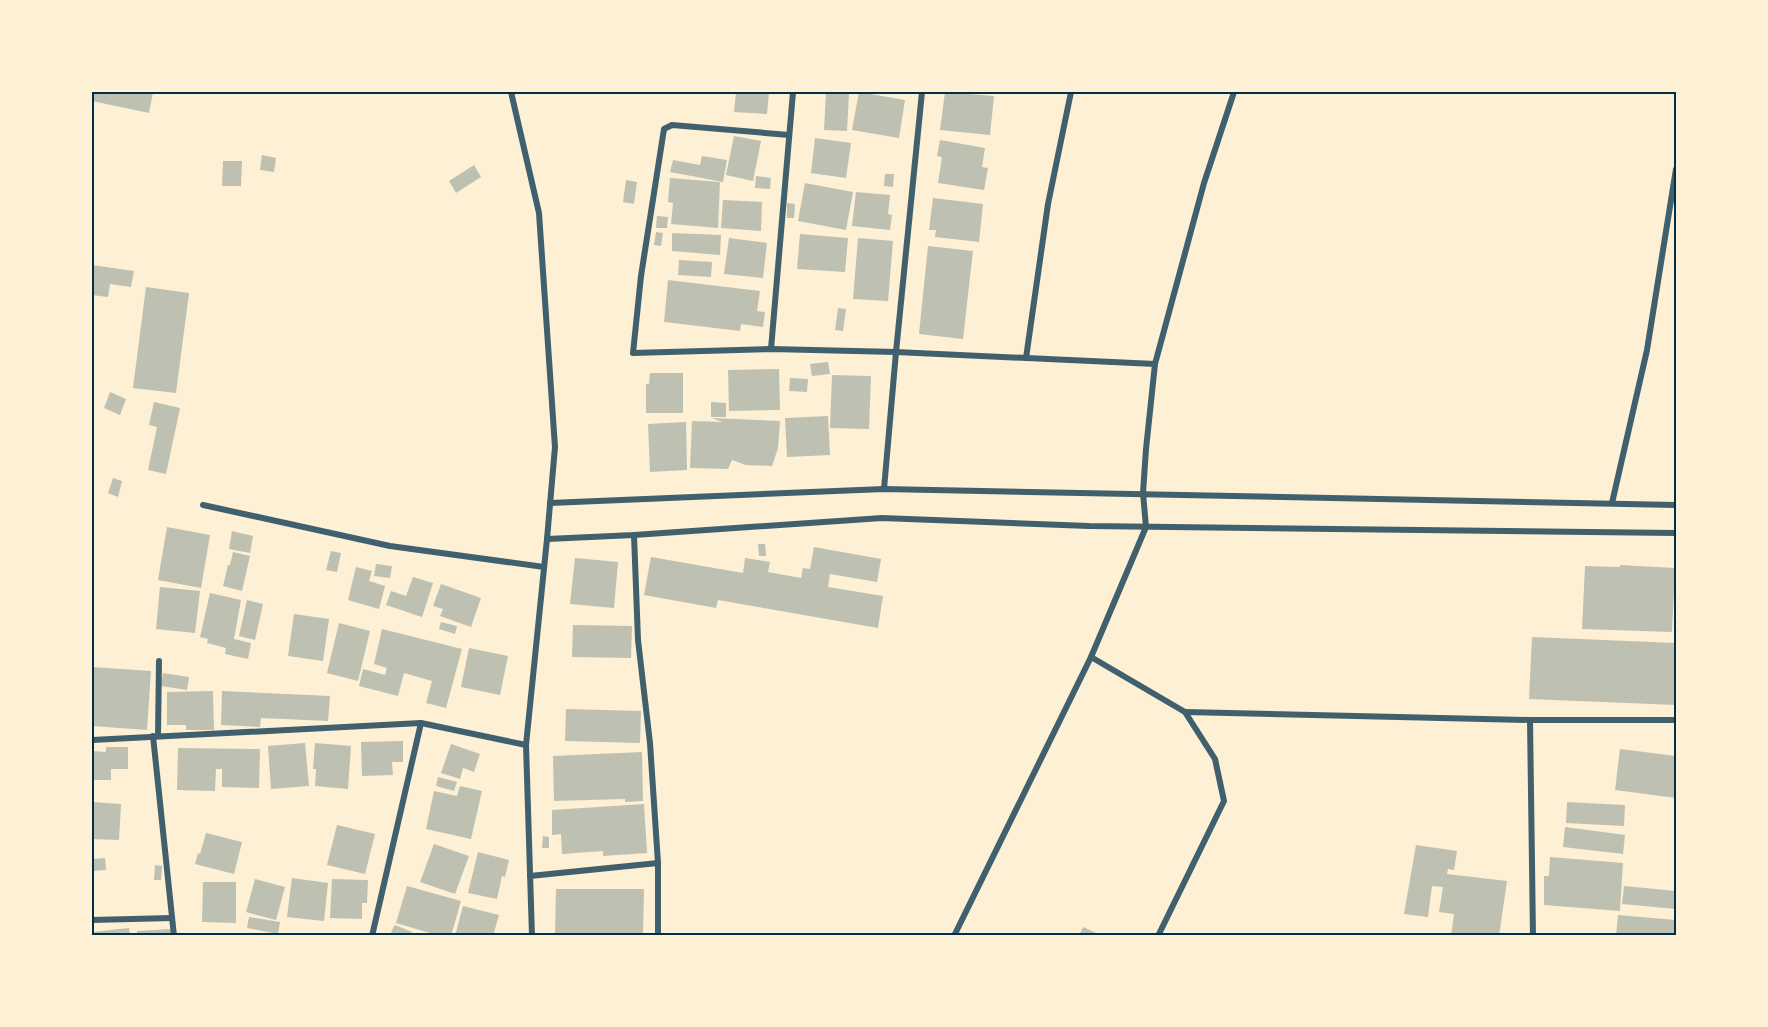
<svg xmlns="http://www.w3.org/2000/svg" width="1768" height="1027" viewBox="0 0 1768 1027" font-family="Manrope,sans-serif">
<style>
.building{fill:#bec0b2}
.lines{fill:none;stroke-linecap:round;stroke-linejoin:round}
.minor{stroke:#3f606c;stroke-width:6}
.neatline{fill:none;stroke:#003049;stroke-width:2}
</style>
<rect width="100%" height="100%" fill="#fdf0d5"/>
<!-- building -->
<g class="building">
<polygon points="92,92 153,92 149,113 92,101"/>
<polygon points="736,92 769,92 767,114 734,112"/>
<polygon points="826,92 849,93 847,131 824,130"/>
<polygon points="859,92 905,100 899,138 852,130"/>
<polygon points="945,92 994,96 990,135 940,130"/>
<polygon points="734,136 761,141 753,181 726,175"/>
<polygon points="815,138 851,143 846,178 811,173"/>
<polygon points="940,140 985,148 982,167 988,168 984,190 938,183 942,157 937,156"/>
<polygon points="262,155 276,158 274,172 260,170"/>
<polygon points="702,156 727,160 723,182 670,172 673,160 700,165"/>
<polygon points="223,161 242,161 241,186 222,186"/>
<polygon points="474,165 481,177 456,193 449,181"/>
<polygon points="885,174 894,174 893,187 884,186"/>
<polygon points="756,176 771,178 770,189 755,188"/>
<polygon points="670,178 720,182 718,228 671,224 673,203 668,202"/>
<polygon points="626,180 637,182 634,204 623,202"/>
<polygon points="805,183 853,192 846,230 798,221"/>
<polygon points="856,192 890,195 888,214 892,215 890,230 852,226"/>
<polygon points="933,198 983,204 979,242 935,237 936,230 929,230"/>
<polygon points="723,200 762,202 761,231 721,228"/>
<polygon points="787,203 795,204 794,218 787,218"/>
<polygon points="657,216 668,217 667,228 656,228"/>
<polygon points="656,232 663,233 661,246 654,245"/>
<polygon points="672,233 721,235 720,255 672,251"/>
<polygon points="800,234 848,238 845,272 797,269"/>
<polygon points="729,238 767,243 763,278 724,274"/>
<polygon points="858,238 893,241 888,301 853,299"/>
<polygon points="928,246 973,251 963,339 919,334"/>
<polygon points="679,260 712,262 711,277 678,275"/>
<polygon points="92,265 134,271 131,287 110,284 108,297 92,295"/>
<polygon points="668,280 760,291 757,311 765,312 763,327 741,324 740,331 664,322"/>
<polygon points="146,287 189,293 176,393 133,388"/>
<polygon points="838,308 846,309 843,331 835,330"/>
<polygon points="828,362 830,374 812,376 810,364"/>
<polygon points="779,369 780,410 729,411 728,370"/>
<polygon points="650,373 683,373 683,413 646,413 646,384 649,384"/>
<polygon points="832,375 871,376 869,429 830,428"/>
<polygon points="790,378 808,379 807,392 789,391"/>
<polygon points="110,392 126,399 120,415 104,408"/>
<polygon points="154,402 180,408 166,474 148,470 157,427 149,425"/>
<polygon points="711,402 726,403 726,417 711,417"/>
<polygon points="828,416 830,455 787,457 785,418"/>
<polygon points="712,418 780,421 778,448 772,466 746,465 732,460 728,469 690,468 692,421 722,422"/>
<polygon points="686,422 687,470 650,472 648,424"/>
<polygon points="113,478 122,481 118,497 108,493"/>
<polygon points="167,527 210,535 201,588 158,580"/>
<polygon points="232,531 253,536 250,553 229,549"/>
<polygon points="758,544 765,544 766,556 759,556"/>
<polygon points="814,547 881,559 877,582 830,574 828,587 883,596 878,628 718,600 716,608 644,595 651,557 743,573 745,558 770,562 768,572 801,578 803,568 810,569"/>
<polygon points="331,551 341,553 337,572 326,570"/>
<polygon points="233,552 250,556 242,591 223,586 228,565 230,565"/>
<polygon points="575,558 618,562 614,608 570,604"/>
<polygon points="376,564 392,566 390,578 374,576"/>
<polygon points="1620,565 1675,568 1672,632 1582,629 1585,566 1620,567"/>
<polygon points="356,567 372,571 369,581 385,586 379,609 348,600"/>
<polygon points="413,577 433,583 422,617 386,605 391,591 406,596"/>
<polygon points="441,584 481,598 471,627 440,616 443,609 433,606"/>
<polygon points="160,587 200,591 195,633 156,629"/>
<polygon points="210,593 241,600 234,639 251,643 248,659 225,654 226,648 207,643 208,639 200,637"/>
<polygon points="247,600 263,604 255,640 239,636"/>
<polygon points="294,614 329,619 323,661 288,656"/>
<polygon points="441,622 457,626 455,634 439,629"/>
<polygon points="339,623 370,631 358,681 327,673"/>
<polygon points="573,625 632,626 631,658 572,657"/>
<polygon points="382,629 462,649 446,708 426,703 432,681 404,673 398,696 359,686 363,669 385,675 387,668 374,664"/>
<polygon points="1532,637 1675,643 1676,705 1529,699"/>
<polygon points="469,648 508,656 500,695 461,687"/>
<polygon points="92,667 151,671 147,730 92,726"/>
<polygon points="163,673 189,677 187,690 161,686"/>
<polygon points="213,691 214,730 186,730 186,725 167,725 167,692"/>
<polygon points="222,691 330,696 328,721 261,718 260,727 221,725"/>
<polygon points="566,709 641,711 640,743 565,741"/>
<polygon points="403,741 403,762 392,762 393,775 362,776 361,742"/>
<polygon points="305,743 309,786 271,789 268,746"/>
<polygon points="315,743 351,746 348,789 315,786 316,769 313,769"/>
<polygon points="451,744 480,754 474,772 463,768 460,779 441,773"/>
<polygon points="106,747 128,747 128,769 111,769 111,780 92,780 92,751 106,752"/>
<polygon points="178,748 260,749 259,788 222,787 222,769 216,769 215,791 177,790"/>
<polygon points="1620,749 1676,756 1676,798 1615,790"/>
<polygon points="642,752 643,801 625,802 625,799 554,801 553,756"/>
<polygon points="438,777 457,782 454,791 436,786"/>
<polygon points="460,786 482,791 471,839 426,829 434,791 457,796"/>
<polygon points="92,802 121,804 119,840 92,839"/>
<polygon points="1567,802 1625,805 1624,826 1566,823"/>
<polygon points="644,804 647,853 603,856 603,851 562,854 561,834 552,835 552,810"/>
<polygon points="337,825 375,834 365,874 327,865"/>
<polygon points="1565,827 1625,835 1623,854 1563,847"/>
<polygon points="206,833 242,842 234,874 195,864 198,853 200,854"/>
<polygon points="543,836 549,837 549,848 542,848"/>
<polygon points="434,844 469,856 455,894 420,882"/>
<polygon points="1416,845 1457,851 1454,870 1448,869 1447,874 1507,881 1499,936 1451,936 1454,914 1439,912 1443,887 1432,886 1428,917 1404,914"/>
<polygon points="478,852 509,860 505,877 502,876 497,899 468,893"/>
<polygon points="1550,857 1623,863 1620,911 1544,905 1544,876 1549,876"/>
<polygon points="105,858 106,870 92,871 92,859"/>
<polygon points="155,865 162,866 161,880 154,880"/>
<polygon points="292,878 328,883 324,921 287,917"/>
<polygon points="255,879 285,887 276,920 246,912"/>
<polygon points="332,879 368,880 367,903 362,903 362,919 330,918"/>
<polygon points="203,882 236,882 236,923 202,922"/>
<polygon points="407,886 461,901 451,936 440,936 396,923"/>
<polygon points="1624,886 1676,891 1676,909 1622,904"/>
<polygon points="556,889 644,889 643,936 555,936"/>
<polygon points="463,906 499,915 493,936 455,936"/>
<polygon points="1618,915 1676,920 1676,936 1616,936"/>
<polygon points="249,917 280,922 278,934 247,928"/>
<polygon points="395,925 412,932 410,936 399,936 391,932"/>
<polygon points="1083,927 1103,936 1079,936"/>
<polygon points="129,928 130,936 92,936 92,932"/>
<polygon points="171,929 171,936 137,936 137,931"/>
</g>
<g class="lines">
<!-- minor -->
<g class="minor">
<polyline points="511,92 539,213 555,447 547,539 526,745 532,936"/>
<polyline points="789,135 672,125 664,129 641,276 633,353 771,349 896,352 922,92"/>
<polyline points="771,349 793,92"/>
<polyline points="1026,358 1048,204 1071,92"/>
<polyline points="884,489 896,352 1155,364"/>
<polyline points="550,503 884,489 1676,505"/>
<polyline points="1612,503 1647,350 1676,169"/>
<polyline points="203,505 390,546 544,567"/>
<polyline points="634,535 638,640 650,743 658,863 658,936"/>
<polyline points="547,539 634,535 882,518 1089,526 1676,533"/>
<polyline points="1091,657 1185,712 1215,759 1224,801 1158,936"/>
<polyline points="1185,712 1530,720 1676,720"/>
<polyline points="1530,720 1533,936"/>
<polyline points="153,736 174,936"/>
<polyline points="158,736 159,661"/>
<polyline points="92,740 421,723 526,745"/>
<polyline points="530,876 658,863"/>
<polyline points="92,920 172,918"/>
<polyline points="372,936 421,723"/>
<polyline points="954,936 1091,657 1146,527 1143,493 1146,449 1155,364 1204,183 1234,92"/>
</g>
</g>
<!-- border -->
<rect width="1768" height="1027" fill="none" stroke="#fdf0d5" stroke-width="186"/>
<rect x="93" y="93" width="1582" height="841" class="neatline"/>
</svg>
